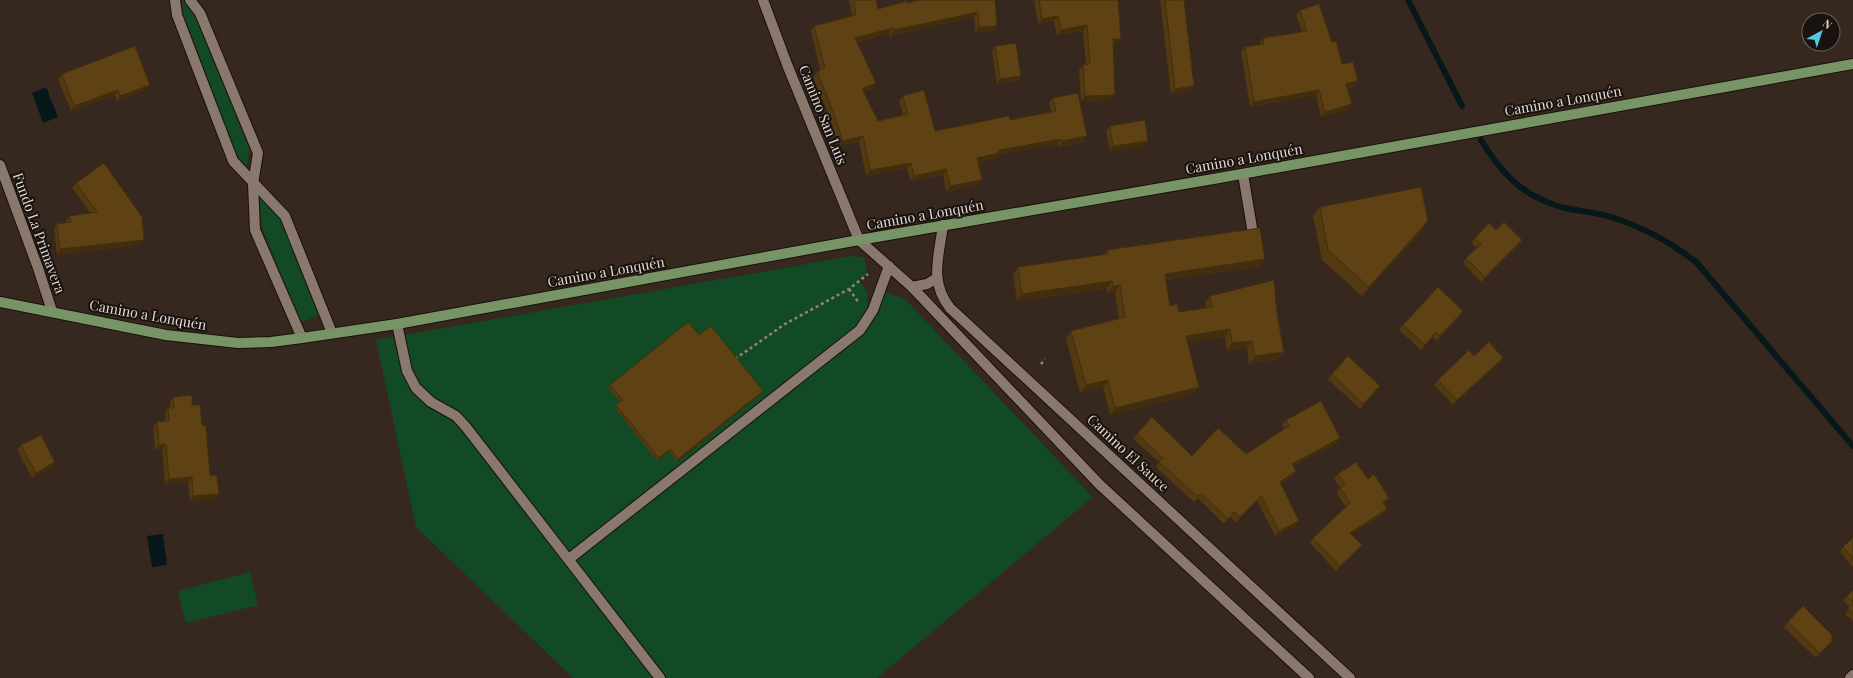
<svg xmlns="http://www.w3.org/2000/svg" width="1853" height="678" viewBox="0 0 1853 678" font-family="'Playfair Display',serif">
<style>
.green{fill:#124a25}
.water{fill:#06181a}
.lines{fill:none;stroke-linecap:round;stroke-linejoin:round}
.stream{stroke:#06181a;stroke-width:6}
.minor-casing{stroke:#1d1008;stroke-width:12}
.major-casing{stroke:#1d1008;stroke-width:12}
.path{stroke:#91857d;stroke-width:2.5;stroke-dasharray:3 3;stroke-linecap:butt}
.minor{stroke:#89786d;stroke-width:10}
.major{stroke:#779467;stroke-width:10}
.wall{fill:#523911}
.shaded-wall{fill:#422e0e}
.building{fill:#5f4214;stroke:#422e0e}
.labels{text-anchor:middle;stroke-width:4;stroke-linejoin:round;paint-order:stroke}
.street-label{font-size:14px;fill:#e2d8d2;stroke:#19120e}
</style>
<rect width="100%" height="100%" fill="#36281e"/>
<!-- green -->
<g class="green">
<polygon points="182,0 195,15 249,148 247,166 236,154 184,17"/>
<polygon points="259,196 281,219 319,315 300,323 262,227"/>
<polygon points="852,256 865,258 867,274 859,280 868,293 867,307 879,313 885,292 905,299 1093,497 877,678 573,678 416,527 376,340"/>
<polygon points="250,572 258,605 186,623 178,591"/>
</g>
<!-- water -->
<g class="water">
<polygon points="46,87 58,117 43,123 32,93"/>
<polygon points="163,534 167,565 152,567 147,536"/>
</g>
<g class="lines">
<!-- stream -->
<g class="stream">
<polyline points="1408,0 1462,106"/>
<path d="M1481 140C1502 174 1521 195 1561 207 1577 211 1595 212 1611 217 1643 227 1671 242 1697 263L1853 446"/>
</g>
<!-- minor casing -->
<g class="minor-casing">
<g id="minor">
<polyline points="175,0 177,15 233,161 285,216 332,333"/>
<polyline points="190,0 200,13 258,153 253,184 255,230 302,338"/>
<polyline points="763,0 788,67 859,240 912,287 1099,484 1309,678"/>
<polyline points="0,165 38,268 52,311"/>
<polyline points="1243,174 1252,228"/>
<path d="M943 225C939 256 929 282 950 308L1350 678"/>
<polyline points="912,287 927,284 937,278"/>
<polyline points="397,324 407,371 416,388 431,402 456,416 466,427 660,678"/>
<polyline points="569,559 860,330 873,310 889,266"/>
<polyline points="1850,678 1853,675"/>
</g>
</g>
<!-- major casing -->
<g class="major-casing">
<polyline id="major" points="0,302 166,335 238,343 271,342 302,338 397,324 859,240 1219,178 1853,64"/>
</g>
<!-- path -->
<g class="path">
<polyline points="849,289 859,303"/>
<polyline points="735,359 785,324 849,289 868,274"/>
<polyline points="1041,364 1045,359"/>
</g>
<!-- minor -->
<use href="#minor" class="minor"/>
<!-- major -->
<use href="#major" class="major"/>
</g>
<!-- wall -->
<g class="wall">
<polygon points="849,0 876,0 878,9 907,3 995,0 997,26 993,31 975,33 974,17 890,36 889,34 857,42 872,89 864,92 878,121 903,115 899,101 903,96 935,131 1010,120 1051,112 1049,103 1053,98 1083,142 1058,147 1057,144 998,155 995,159 978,163 978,185 946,192 943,175 910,181 907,168 866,176 859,142 839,146 826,108 813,77 817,72 820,70 811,31 814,26 852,16"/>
<polygon points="1034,0 1118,0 1121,39 1117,44 1113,45 1111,100 1081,101 1079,70 1083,65 1086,65 1083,31 1057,35 1054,21 1038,24"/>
<polygon points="1160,0 1184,0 1190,92 1171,94"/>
<polygon points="1300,10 1332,42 1342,64 1355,86 1347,88 1352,104 1348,110 1321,117 1316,95 1250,107 1241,52 1245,47 1260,45 1260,43 1263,38 1302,32 1296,15"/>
<polygon points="995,46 1021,76 1018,81 997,84 992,51"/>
<polygon points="62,74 150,85 146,90 117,101 115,95 71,111 58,79"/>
<polygon points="1110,126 1148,141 1145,146 1110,151 1106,131"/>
<polygon points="76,183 140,245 57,255 54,229 57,224 66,223 66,221 70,216 90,213 72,188"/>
<polygon points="1320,207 1422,231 1362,296 1322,260 1313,216"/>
<polygon points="1496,230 1522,240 1519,245 1481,282 1463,263 1466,258 1477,248 1471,243 1475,238"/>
<polygon points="1107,250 1260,267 1166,280 1170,306 1179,312 1206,308 1205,303 1210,296 1277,313 1284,352 1279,359 1249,364 1247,348 1227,351 1225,337 1187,342 1194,394 1110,415 1103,387 1080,393 1066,338 1071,331 1119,319 1115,292 1107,293 1107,289 1017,301 1013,274 1018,267 1104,255"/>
<polygon points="1463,311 1460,316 1437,341 1433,337 1421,350 1399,330 1403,325"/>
<polygon points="699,335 762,393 677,462 669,452 657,461 615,408 616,405 620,402 608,388 610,385"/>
<polygon points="1503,358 1499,363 1453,405 1434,385 1438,380"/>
<polygon points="1332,374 1377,391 1360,409 1328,379"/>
<polygon points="173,397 192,405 202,425 210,475 215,499 190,501 188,482 165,484 162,449 155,450 153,427 157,422 165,421 165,414 168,408 170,408 170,402"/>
<polygon points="1286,420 1340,438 1337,443 1293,466 1293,476 1281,484 1296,526 1275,536 1257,501 1236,522 1230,517 1224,524 1198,498 1194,502 1156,467 1159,462 1133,439 1137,434 1192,456 1246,454 1284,429 1282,425"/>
<polygon points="21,445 52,467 32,478 17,450"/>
<polygon points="1338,474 1368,479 1389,498 1384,504 1387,509 1384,514 1351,534 1358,550 1336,571 1310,543 1313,538 1346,507 1337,494 1340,488 1334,479"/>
<polygon points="1853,538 1853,567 1840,552 1843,547"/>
<polygon points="1853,590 1853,621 1845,614 1850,607 1843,601 1847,596"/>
<polygon points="1788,622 1828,646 1816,658 1784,627"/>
</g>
<!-- shaded-wall -->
<g class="shaded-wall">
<polygon points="978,12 974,17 890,36 894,30"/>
<polygon points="1058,16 1054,21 1038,24 1042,19"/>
<polygon points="1087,25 1083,31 1057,35 1061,30"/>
<polygon points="997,26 993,31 975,33 979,27"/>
<polygon points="893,28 889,34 851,44 855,38"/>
<polygon points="1113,39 1121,39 1117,44 1109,45"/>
<polygon points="1021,76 1018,81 997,84 1000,79"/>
<polygon points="1358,81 1355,86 1343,89 1346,84"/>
<polygon points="876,83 872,89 859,95 862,89"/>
<polygon points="150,85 146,90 117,101 120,96"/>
<polygon points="1194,86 1190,92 1171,94 1175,89"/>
<polygon points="118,90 115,95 71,111 74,106"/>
<polygon points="1319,90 1316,95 1250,107 1254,102"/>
<polygon points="1115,95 1111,100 1081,101 1085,96"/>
<polygon points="1352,104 1348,110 1321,117 1325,112"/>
<polygon points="863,136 859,142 839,146 843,141"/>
<polygon points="1087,136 1083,142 1058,147 1062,141"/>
<polygon points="1061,139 1057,144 998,155 995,159 973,164 977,158 999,150"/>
<polygon points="1148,141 1145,146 1110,151 1113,146"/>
<polygon points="911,163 907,168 866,176 870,170"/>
<polygon points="946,169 943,175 910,181 914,176"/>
<polygon points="982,180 978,185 946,192 950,186"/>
<polygon points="1428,221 1422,231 1362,296 1369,287"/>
<polygon points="144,240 140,245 57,255 60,249"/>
<polygon points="1522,240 1519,245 1481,282 1485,277"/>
<polygon points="1265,259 1260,267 1160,281 1165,274"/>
<polygon points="1112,281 1107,289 1017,301 1022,294"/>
<polygon points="1120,285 1115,292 1107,293 1113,286"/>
<polygon points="1463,311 1460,316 1437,341 1440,336"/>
<polygon points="1230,329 1225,337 1180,343 1186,336"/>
<polygon points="1436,332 1433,337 1421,350 1425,345"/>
<polygon points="1252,341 1247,348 1227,351 1232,343"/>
<polygon points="1284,352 1279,359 1249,364 1255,356"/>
<polygon points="1503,358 1499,363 1453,405 1457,400"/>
<polygon points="1108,380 1103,387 1080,393 1086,385"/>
<polygon points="1380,386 1377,391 1360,409 1363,404"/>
<polygon points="1199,387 1194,394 1110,415 1115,408"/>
<polygon points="763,391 762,393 677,462 678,459"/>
<polygon points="1340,438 1337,443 1288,469 1292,464"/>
<polygon points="166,444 162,449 155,450 159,445"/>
<polygon points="670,449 669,452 657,461 659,458"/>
<polygon points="55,462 52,467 32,478 36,473"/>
<polygon points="1296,471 1293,476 1276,487 1280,482"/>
<polygon points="192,477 188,482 165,484 169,479"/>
<polygon points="219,494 215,499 190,501 193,496"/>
<polygon points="1261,496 1257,501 1236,522 1240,517"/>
<polygon points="1389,498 1386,504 1380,508 1383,502"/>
<polygon points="1387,509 1384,514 1346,538 1350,533"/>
<polygon points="1299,521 1296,526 1275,536 1279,531"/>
<polygon points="1362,545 1358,550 1336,571 1340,566"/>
<polygon points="1832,641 1828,646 1816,658 1820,653"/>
</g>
<!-- building -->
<g class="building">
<polygon points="854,0 876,0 878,9 907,1 907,3 921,0 995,0 997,26 979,27 978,12 894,30 893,28 855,38 876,83 862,89 878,121 908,114 903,96 924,90 935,131 1009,116 1010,120 1056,111 1053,98 1078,93 1087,136 1062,141 1061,139 999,150 999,153 977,158 982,180 950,186 946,169 914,176 911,163 870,170 863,136 843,141 830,103 817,72 825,68 814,26 856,15"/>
<polygon points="1039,0 1118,0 1121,39 1113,39 1115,95 1085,96 1083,65 1090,64 1087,25 1061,30 1058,16 1042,19"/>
<polygon points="1165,0 1184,0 1194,86 1175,89"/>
<polygon points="1319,4 1332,42 1336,41 1342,64 1353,62 1358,81 1346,84 1352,104 1325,112 1319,90 1254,102 1245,47 1264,44 1263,38 1307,31 1300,10"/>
<polygon points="1016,43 1021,76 1000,79 995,46"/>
<polygon points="135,46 150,85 120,96 118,90 74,106 62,74"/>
<polygon points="1145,120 1148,141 1113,146 1110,126"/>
<polygon points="104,163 142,217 144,240 60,249 57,224 71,222 70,216 97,212 76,183"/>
<polygon points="1421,187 1428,221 1369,287 1328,250 1320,207"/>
<polygon points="1504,222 1522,240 1485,277 1466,258 1481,244 1475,238 1489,223 1496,230"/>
<polygon points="1260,228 1265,259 1165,274 1170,306 1177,304 1179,312 1212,307 1210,296 1274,280 1277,313 1284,352 1255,356 1252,341 1232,343 1230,329 1186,336 1199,387 1115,408 1108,380 1086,385 1071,331 1125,317 1120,285 1113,286 1112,281 1022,294 1018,267 1108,254 1107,250"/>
<polygon points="1438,287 1463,311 1440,336 1436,332 1425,345 1403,325"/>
<polygon points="688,322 699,335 711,326 763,391 678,459 670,449 659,458 616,405 623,400 610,385"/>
<polygon points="1489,342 1503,358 1457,400 1438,380 1469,350 1474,356"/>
<polygon points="1348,356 1380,386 1363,404 1332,374"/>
<polygon points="192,395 192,405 200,405 202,425 206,426 210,475 217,476 219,494 193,496 192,477 169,479 166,444 159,445 157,422 169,421 168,408 174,408 173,397"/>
<polygon points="1321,401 1340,438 1292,464 1296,471 1280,482 1299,521 1279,531 1261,496 1240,517 1234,512 1228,519 1201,493 1198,497 1159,462 1163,458 1137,434 1152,417 1192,456 1218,428 1246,454 1289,426 1286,420"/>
<polygon points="41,435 55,462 36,473 21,445"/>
<polygon points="1356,462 1368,479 1374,474 1389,498 1383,502 1387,509 1350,533 1362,545 1340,566 1313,538 1350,503 1340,488 1345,485 1338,474"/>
<polygon points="1853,538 1853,558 1843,547"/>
<polygon points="1853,590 1853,602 1847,596"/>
<polygon points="1853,604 1853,613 1848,608"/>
<polygon points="1803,606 1832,635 1832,641 1820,653 1788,622"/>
</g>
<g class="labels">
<!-- street labels -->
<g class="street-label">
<text transform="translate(1563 101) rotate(-10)" y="5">Camino a Lonquén</text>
<text transform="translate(823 115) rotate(68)" y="5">Camino San Luis</text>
<text transform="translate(1244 159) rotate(-10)" y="5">Camino a Lonquén</text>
<text transform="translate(925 215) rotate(-10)" y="5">Camino a Lonquén</text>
<text transform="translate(39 233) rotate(70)" y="5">Fundo La Primavera</text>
<text transform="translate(606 272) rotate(-10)" y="5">Camino a Lonquén</text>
<text transform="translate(148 315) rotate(10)" y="5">Camino a Lonquén</text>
<text transform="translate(1128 453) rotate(43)" y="5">Camino El Sauce</text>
</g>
</g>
<!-- north arrow -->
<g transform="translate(1821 32) rotate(40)"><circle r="19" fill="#19120e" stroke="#69615c"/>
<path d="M0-3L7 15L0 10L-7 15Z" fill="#54cade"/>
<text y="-6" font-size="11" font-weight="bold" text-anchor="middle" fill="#e2d8d2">N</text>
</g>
</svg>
